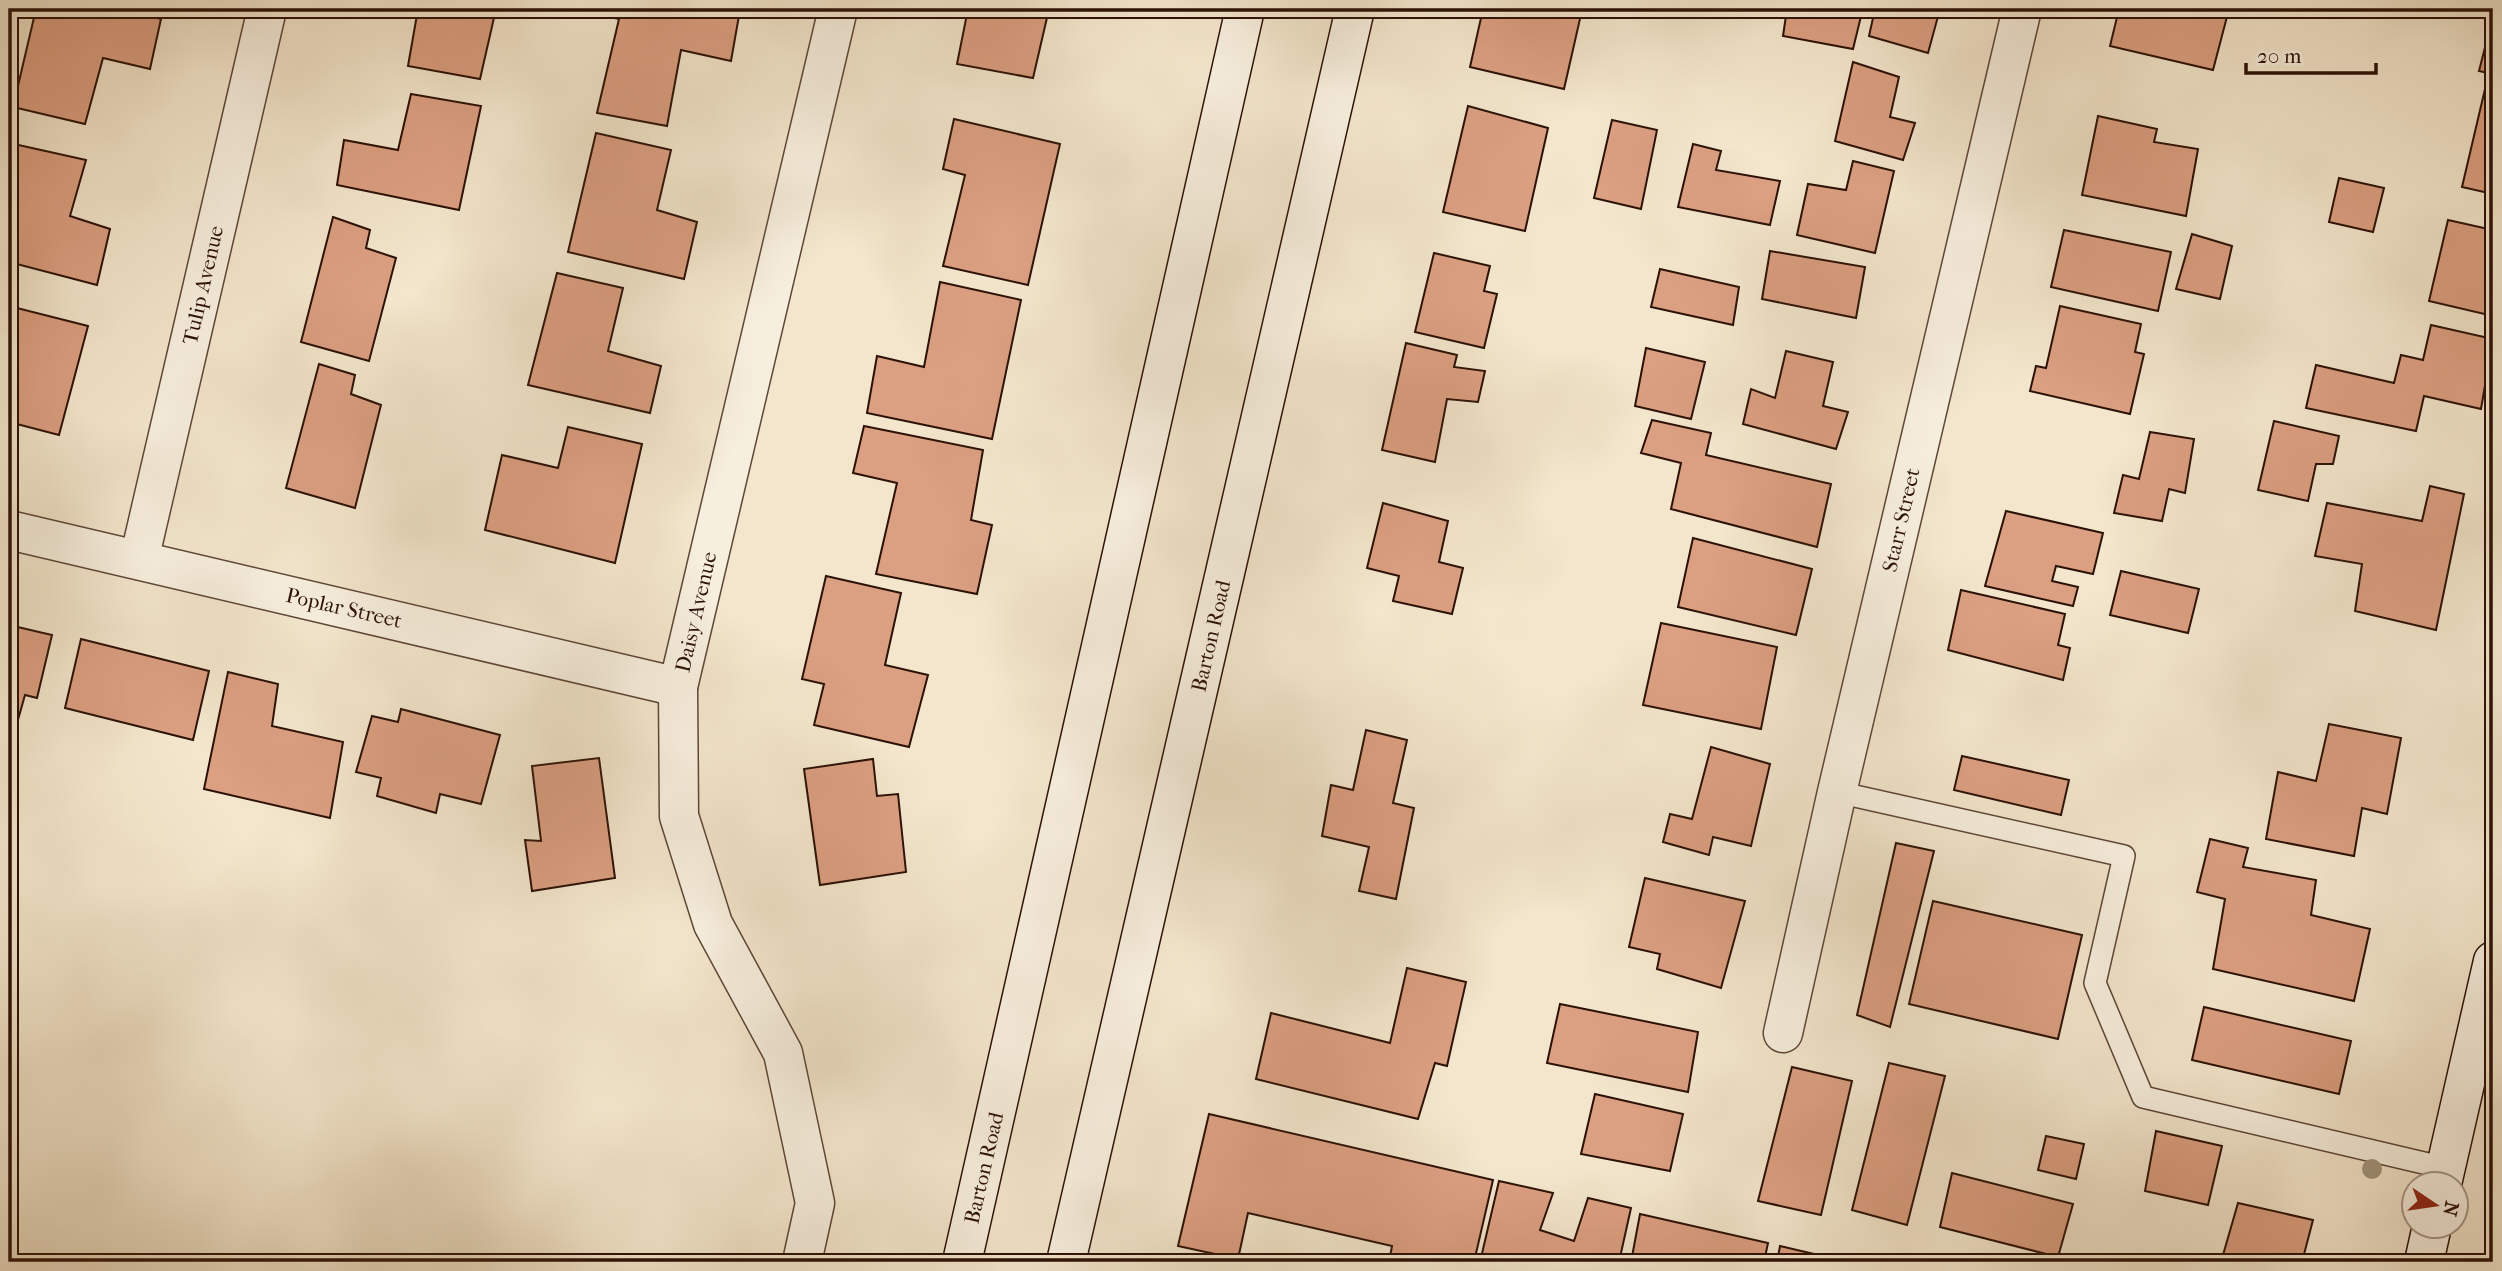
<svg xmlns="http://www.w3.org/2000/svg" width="2502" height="1271" viewBox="0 0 2502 1271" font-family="'IM FELL French Canon',serif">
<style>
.building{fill:#db9f81;stroke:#2c1107;stroke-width:2}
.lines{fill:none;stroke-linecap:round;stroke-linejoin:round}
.lane-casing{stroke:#5e4638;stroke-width:24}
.street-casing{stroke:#5e4638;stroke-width:41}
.secondary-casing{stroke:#2c1107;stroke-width:41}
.lane{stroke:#f7efde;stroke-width:21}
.street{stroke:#f7efde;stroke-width:38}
.secondary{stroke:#f7efde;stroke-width:38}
.tree{fill:#a0947c}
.labels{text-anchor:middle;stroke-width:5;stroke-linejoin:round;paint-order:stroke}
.street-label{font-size:21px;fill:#2c1107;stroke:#f7efde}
</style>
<rect width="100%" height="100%" fill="#f3e6cc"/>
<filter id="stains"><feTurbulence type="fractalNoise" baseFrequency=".00286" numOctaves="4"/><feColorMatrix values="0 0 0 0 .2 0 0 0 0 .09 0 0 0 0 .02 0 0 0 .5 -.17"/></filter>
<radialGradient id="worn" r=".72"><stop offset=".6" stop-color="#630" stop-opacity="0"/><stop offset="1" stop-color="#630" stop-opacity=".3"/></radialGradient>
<!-- building -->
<g class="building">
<polygon points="36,9 121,9 161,19 150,69 103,58 85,124 13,107"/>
<polygon points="418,9 496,9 480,79 408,66"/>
<polygon points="601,9 740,10 731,61 681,50 667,126 597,113 619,19 600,15"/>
<polygon points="968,9 1049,9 1033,78 957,64"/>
<polygon points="1483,9 1582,10 1564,89 1470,67"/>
<polygon points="1787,9 1845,9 1862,12 1853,49 1783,36"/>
<polygon points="1875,9 1940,9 1928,53 1869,36"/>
<polygon points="2119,9 2134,12 2135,9 2229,9 2213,70 2110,46"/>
<polygon points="2493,16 2493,74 2479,71"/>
<polygon points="1853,62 1899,77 1890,117 1915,123 1903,160 1835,141"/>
<polygon points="2485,89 2493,91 2493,194 2462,187"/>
<polygon points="411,94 481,106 459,210 337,185 344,140 398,150"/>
<polygon points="1468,106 1548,128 1525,231 1443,212"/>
<polygon points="2098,116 2157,129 2154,142 2198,149 2186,216 2082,195"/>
<polygon points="954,119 1060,144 1028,285 943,266 965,175 943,169"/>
<polygon points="1612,120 1657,130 1641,209 1594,198"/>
<polygon points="596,133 671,150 657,210 697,222 684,279 568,252"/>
<polygon points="14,144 86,160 70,216 110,229 97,285 9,262 9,163"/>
<polygon points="1693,144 1721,151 1716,170 1780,181 1770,225 1678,207"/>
<polygon points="1853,161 1894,171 1875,253 1797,235 1808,184 1846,190"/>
<polygon points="2339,178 2384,188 2373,232 2329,222"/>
<polygon points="333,217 370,230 366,248 396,258 369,361 301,342"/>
<polygon points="2448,220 2493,230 2493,316 2429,301"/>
<polygon points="2064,230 2171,252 2158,311 2051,287"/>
<polygon points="2192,234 2232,246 2220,299 2176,289"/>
<polygon points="1770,251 1865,267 1856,318 1762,299"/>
<polygon points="1434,253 1490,266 1484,291 1497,294 1484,348 1415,332"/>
<polygon points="1660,269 1739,287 1733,325 1651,307"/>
<polygon points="557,273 623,288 608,351 661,366 650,413 528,385"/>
<polygon points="940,282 1021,300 992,439 867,413 877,356 924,367"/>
<polygon points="9,306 88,326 59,435 9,422"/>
<polygon points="2060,306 2141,324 2135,352 2144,354 2130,414 2030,391 2036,366 2046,368"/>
<polygon points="2431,325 2493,339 2481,409 2424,396 2416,431 2306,408 2316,365 2394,383 2401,355 2423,360"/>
<polygon points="1406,343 1457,355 1454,367 1485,371 1478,402 1447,399 1435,462 1382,450"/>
<polygon points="1646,348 1705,362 1691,419 1635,406"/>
<polygon points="1786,351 1833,362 1823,406 1848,412 1836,449 1743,424 1751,389 1775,398"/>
<polygon points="319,364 355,375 351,394 381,405 355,508 286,488"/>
<polygon points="1652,420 1711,433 1706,455 1831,484 1817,547 1671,509 1681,463 1641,453"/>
<polygon points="2274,421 2339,436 2333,464 2316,464 2308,501 2258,490"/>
<polygon points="864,426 983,450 971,520 992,525 977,594 876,574 897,483 853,473"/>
<polygon points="568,427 642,444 615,563 485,530 502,455 558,468"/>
<polygon points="2150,432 2194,439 2185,493 2169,489 2162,521 2114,513 2123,475 2139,479"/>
<polygon points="2430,486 2464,494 2436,630 2355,611 2362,564 2315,556 2327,503 2422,521"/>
<polygon points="1383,503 1448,521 1439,562 1463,568 1452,614 1393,601 1399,576 1367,568"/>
<polygon points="2006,511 2103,533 2093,574 2056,566 2052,581 2078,587 2073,606 1985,586"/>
<polygon points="1693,538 1812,569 1796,635 1678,607"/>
<polygon points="2121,571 2199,589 2188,633 2110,615"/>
<polygon points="826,576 901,593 885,665 928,675 909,747 814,725 824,684 802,679"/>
<polygon points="1961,590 2065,614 2058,645 2070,648 2063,680 1948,650"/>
<polygon points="1661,623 1777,647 1761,729 1643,705"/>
<polygon points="9,625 52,635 37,698 25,695 10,748"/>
<polygon points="81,639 209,671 193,740 65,708"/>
<polygon points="228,672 278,684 272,726 343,742 330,818 204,789"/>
<polygon points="401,709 500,735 481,804 440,794 436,813 377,796 381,778 356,772 372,716 398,722"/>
<polygon points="2329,724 2401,738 2387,814 2362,808 2354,856 2266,839 2278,772 2316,781"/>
<polygon points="1366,730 1407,740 1393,803 1414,808 1396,899 1359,891 1369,847 1322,836 1331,785 1353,790"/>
<polygon points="1711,747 1770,764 1751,846 1713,837 1709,855 1663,842 1670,814 1692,819"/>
<polygon points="1962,756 2069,780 2061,815 1954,790"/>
<polygon points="599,758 615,878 532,891 525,840 541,841 532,766"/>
<polygon points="873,759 877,796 898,794 906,872 820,885 804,769"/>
<polygon points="2210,839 2248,848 2243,867 2316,880 2311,915 2370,929 2354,1001 2213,969 2225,899 2197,892"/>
<polygon points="1896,843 1934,851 1890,1027 1857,1015"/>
<polygon points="1645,878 1745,901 1721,988 1657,969 1660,954 1629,947"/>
<polygon points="1933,901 2082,935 2058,1039 1909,1004"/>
<polygon points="1407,968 1466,982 1447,1066 1435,1063 1418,1119 1256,1079 1271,1013 1390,1043"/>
<polygon points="1560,1004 1698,1032 1688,1092 1547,1063"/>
<polygon points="2204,1007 2351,1041 2339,1094 2192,1060"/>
<polygon points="1889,1063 1945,1076 1907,1225 1852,1210"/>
<polygon points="1792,1067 1852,1081 1821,1215 1758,1201"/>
<polygon points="1595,1094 1683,1114 1670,1171 1581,1154"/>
<polygon points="1209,1114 1493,1180 1474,1262 1389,1262 1392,1246 1248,1213 1238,1259 1178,1246"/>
<polygon points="2156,1131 2222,1146 2208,1205 2145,1191"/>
<polygon points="2046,1136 2084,1144 2076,1179 2038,1170"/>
<polygon points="1952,1173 2073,1204 2058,1257 1940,1227"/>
<polygon points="1499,1181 1553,1193 1540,1230 1574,1241 1588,1198 1631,1208 1619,1262 1480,1262"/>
<polygon points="2238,1203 2313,1220 2302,1262 2221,1262"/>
<polygon points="1640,1214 1768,1243 1764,1262 1631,1262"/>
<polygon points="1780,1246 1827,1257 1826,1262 1777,1262"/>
</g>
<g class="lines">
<!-- lane casing -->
<g class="lane-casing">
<polyline id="lane" points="1837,792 2124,856 2095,983 2143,1097 2445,1168"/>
</g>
<!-- street casing -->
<g class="street-casing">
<g id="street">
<polyline points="9,530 678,687"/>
<polyline points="139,560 267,9"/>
<polyline points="1783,1033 1837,792 2022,9"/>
<polyline points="802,1262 815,1203 783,1053 713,924 679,816 678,687 838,9"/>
</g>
</g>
<!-- secondary casing -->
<g class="secondary-casing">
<g id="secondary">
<polyline points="2442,1184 2493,961"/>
<polyline points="962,1262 1245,9"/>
<polyline points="1066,1262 1355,9"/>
<polyline points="2424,1262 2432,1226"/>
</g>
</g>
<!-- lane -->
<use href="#lane" class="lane"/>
<!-- street -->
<use href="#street" class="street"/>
<!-- secondary -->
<use href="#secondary" class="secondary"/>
</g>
<!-- trees -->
<circle class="tree" cx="2372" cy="1169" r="10"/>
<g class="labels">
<!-- street labels -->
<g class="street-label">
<text transform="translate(203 285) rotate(-77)" y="7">Tulip Avenue</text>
<text transform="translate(1901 520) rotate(-77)" y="7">Starr Street</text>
<text transform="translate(344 608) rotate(13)" y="7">Poplar Street</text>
<text transform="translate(696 612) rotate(-77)" y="7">Daisy Avenue</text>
<text transform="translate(1211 636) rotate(-77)" y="7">Barton Road</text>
<text transform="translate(984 1168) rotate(-77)" y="7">Barton Road</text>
</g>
</g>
<!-- margin -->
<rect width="2502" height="1271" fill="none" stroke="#f3e6cc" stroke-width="35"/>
<rect x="10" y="10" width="2481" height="1250" fill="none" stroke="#2c1107" stroke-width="3.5"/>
<rect x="18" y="18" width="2467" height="1236" fill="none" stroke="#2c1107" stroke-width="2"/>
<!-- north arrow -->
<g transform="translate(2435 1205) rotate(103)"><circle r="33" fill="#f7efde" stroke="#a69688" stroke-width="2"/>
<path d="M0-5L12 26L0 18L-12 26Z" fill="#8f2418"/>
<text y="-10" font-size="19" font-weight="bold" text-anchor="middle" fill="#2c1107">N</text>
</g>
<!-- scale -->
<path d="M2246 63v10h130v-10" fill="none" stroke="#2c1107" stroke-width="3.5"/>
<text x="2257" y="63" font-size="21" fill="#2c1107" stroke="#f7efde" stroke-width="5" paint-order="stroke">20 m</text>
<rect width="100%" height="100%" filter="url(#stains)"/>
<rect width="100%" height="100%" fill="url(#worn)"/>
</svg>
